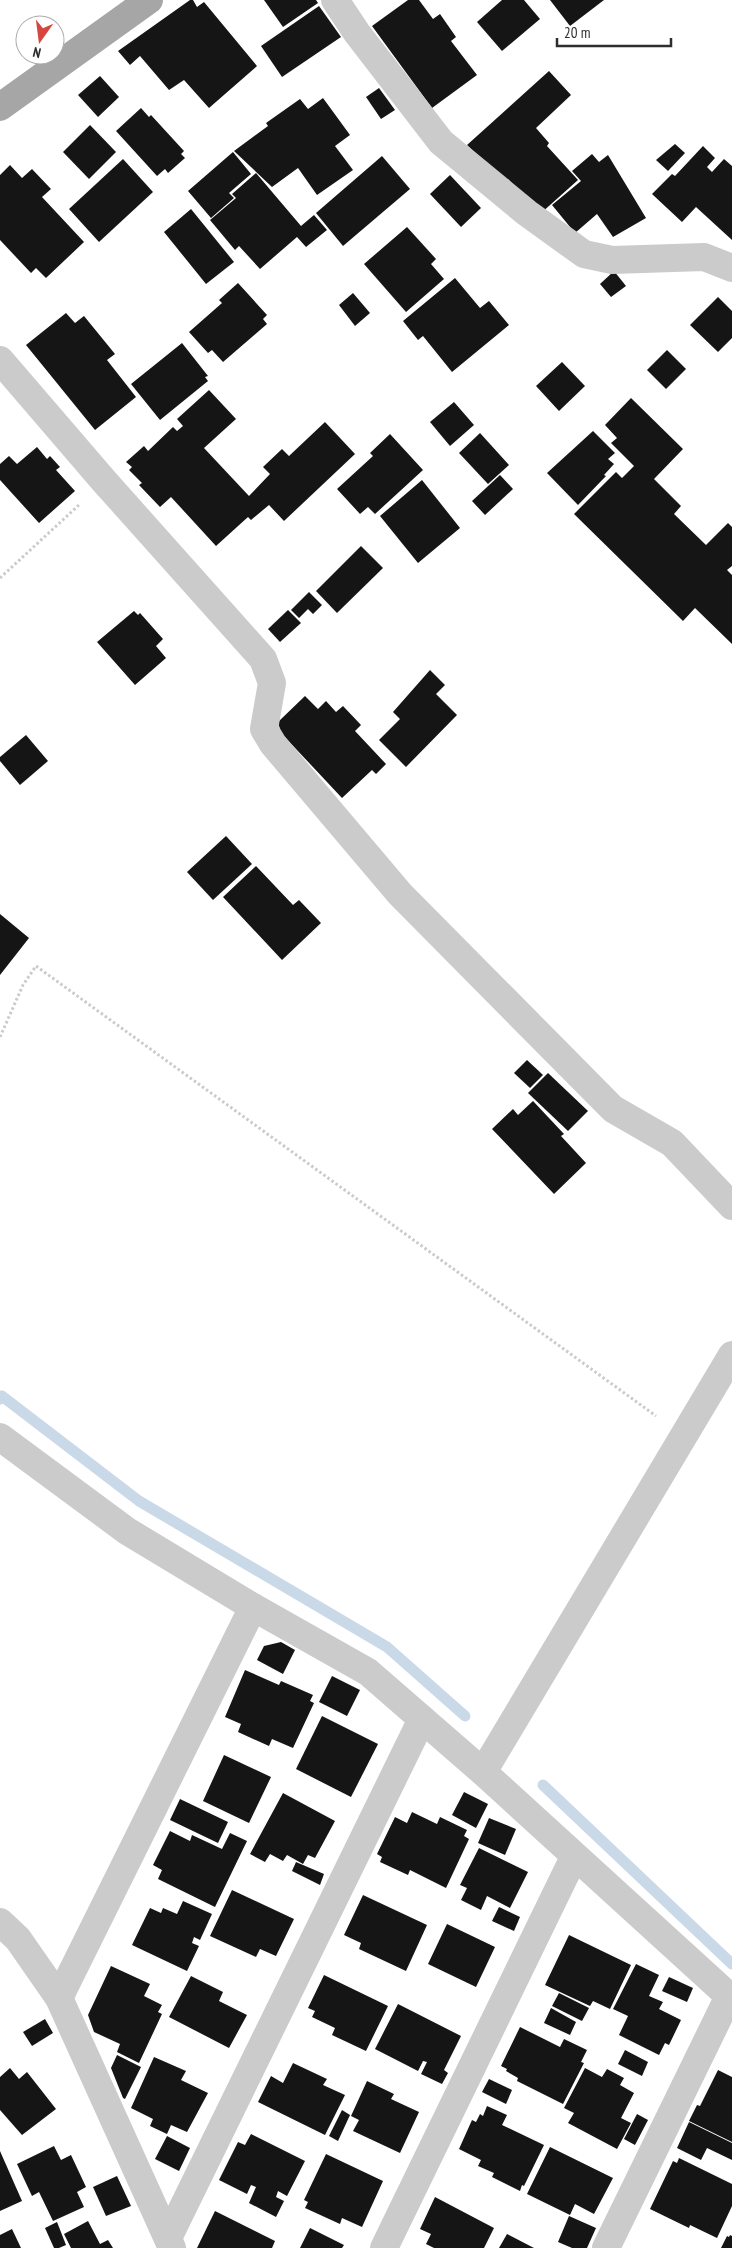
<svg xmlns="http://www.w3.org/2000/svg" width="732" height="2248" viewBox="0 0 732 2248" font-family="'PT Sans Narrow',sans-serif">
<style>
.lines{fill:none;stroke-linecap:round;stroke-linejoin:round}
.stream{stroke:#cad9e8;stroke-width:11}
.building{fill:#151515}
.path{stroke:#cbcbcb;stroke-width:3;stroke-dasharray:2.5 2.5;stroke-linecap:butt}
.minor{stroke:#cbcbcb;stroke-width:28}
.primary{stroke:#a6a6a6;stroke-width:28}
</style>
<rect width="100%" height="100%" fill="#fff"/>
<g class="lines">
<!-- stream -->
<g class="stream">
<polyline points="0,1399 2,1396 139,1501 387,1647 465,1716"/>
<polyline points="543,1785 732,1964"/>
</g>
</g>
<!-- building -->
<g class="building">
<polygon points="190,0 193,0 197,7 204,2 257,66 209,108 184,80 169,90 140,56 130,65 118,51"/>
<polygon points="264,0 316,0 318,3 283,27"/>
<polygon points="408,0 419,0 433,19 440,14 456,37 451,41 477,75 432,108 372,26"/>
<polygon points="502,0 524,0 540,19 502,51 477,22"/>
<polygon points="550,0 604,0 570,26"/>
<polygon points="319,6 341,37 282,77 261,46"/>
<polygon points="549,71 571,95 536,128 549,143 547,146 578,180 540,214 508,179 505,182 467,145"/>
<polygon points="100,76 119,97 98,117 78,95"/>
<polygon points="379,88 395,110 381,119 366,97"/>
<polygon points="323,98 350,135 335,146 353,170 317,195 298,168 272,187 234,151 268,126 266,123 300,99 308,109"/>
<polygon points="141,108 149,117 151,115 184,151 181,154 185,158 168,173 165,169 157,176 116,131"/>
<polygon points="90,125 116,152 89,179 63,152"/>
<polygon points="675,144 685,153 668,171 656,160"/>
<polygon points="703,146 715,158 707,167 712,172 724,159 732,166 732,240 696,207 682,222 652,194 672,174 675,176"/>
<polygon points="233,152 251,174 229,193 234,198 211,218 188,191"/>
<polygon points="592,154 599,162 608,155 646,218 613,237 597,214 575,233 552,205 581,181 572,171"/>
<polygon points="382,156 410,189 343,246 316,213"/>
<polygon points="123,159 153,192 99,242 69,209"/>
<polygon points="10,165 22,178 32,169 51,189 42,197 84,242 46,278 36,268 31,273 0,240 0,175"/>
<polygon points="256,173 301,226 314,215 327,230 306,247 297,237 260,269 239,246 235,250 210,220 236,198 232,194"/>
<polygon points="450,175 481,208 461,227 430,194"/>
<polygon points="191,209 234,262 206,284 164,232"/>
<polygon points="407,227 436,259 431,264 444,279 406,312 364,264"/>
<polygon points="614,271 626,286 611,297 600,284"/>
<polygon points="455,278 480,308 489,301 509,325 452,372 423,336 418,340 403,321"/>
<polygon points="238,283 267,315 263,319 267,324 223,362 212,350 208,353 189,332 222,303 219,300"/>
<polygon points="353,293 370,313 355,326 339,305"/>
<polygon points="718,297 732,311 732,338 718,352 690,325"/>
<polygon points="66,313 75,323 84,316 115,354 107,360 136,397 95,430 26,345"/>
<polygon points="182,343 208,376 205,377 208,381 160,420 131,384"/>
<polygon points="667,350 686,369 666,389 647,370"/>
<polygon points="562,362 585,386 559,411 536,386"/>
<polygon points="209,390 236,419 204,448 249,496 270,474 263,467 282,449 289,456 325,422 355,454 284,521 269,505 251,520 248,517 216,546 171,497 160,507 139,485 142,483 129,470 132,467 126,462 144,446 148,451 173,427 177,431 183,426 177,419"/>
<polygon points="631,398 683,449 654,479 681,506 674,514 706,545 728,523 732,527 732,566 727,570 732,575 732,644 695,608 683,621 574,514 616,472 622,478 634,466 611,443 617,438 605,425"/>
<polygon points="454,402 474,425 450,446 430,422"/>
<polygon points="593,431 615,453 608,459 614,464 604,475 606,476 578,505 547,473"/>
<polygon points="480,433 509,465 488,484 459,453"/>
<polygon points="390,434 423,470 375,514 368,507 360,514 337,489 373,456 370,453"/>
<polygon points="37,447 47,459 50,456 60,467 56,470 75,491 39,523 0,480 0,464 9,456 17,464"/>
<polygon points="500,475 513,489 485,515 472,501"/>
<polygon points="422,480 460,528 418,563 380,516"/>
<polygon points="361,546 383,568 337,613 316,591"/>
<polygon points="309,592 322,605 313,614 308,609 299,618 291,610"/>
<polygon points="288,610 301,623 280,642 268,629"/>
<polygon points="134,611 138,615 140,613 163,639 156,646 166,658 135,685 97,642"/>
<polygon points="430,670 445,685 436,694 457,715 406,767 379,740 400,719 393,712"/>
<polygon points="305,696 318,709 326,701 336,712 343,706 361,725 355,731 386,764 376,774 372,770 342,798 281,733 278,722"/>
<polygon points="26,735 48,761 20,785 0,761 0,757"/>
<polygon points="226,836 252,864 213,900 187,872"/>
<polygon points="256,866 293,905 299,900 321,923 282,960 223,897"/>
<polygon points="0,914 29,938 0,975"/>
<polygon points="527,1060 543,1075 530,1088 514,1073"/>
<polygon points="548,1073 588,1111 568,1131 528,1093"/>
<polygon points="533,1101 564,1134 561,1136 586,1163 554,1194 492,1129 513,1109 518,1115"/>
<polygon points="281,1642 295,1650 283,1674 257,1660 264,1646"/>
<polygon points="245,1670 279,1685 281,1681 313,1695 310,1701 314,1703 293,1748 272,1739 269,1746 238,1732 241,1724 225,1717"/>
<polygon points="332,1676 360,1690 347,1716 319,1702"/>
<polygon points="322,1716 378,1744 351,1797 296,1769"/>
<polygon points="224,1755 271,1777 249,1823 203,1801"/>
<polygon points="464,1792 488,1804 476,1828 452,1815"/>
<polygon points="283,1793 335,1821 315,1858 308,1855 303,1864 287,1855 283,1861 270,1854 265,1862 250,1854"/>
<polygon points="180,1799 228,1822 218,1843 170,1820"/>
<polygon points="412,1812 437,1824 440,1817 467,1830 464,1836 469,1839 446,1888 410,1870 408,1875 380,1862 382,1857 377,1854 395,1817 407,1823"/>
<polygon points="489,1818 516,1829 505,1855 478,1843"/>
<polygon points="170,1831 190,1841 192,1835 222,1849 230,1833 247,1841 215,1907 158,1879 162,1870 153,1865"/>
<polygon points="479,1848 528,1872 510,1908 487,1896 481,1910 461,1900 467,1888 460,1885"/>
<polygon points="296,1862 324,1874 320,1885 292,1871"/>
<polygon points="232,1890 294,1919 276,1956 260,1949 256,1957 210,1936"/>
<polygon points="363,1895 427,1925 406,1971 359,1949 361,1943 344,1935"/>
<polygon points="183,1901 212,1914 200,1940 194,1937 192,1943 199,1946 187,1971 132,1945 150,1908 161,1913 163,1908 177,1914"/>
<polygon points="499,1907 520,1917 514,1931 492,1921"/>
<polygon points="447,1924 495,1947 476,1987 428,1964"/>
<polygon points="569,1935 631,1965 610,2009 593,2001 590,2006 545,1985"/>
<polygon points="636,1964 659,1975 649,1996 663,2002 659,2009 681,2020 669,2045 665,2043 659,2055 619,2035 628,2016 613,2009"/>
<polygon points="111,1966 150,1984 144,1996 162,2005 158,2012 162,2014 139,2063 117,2052 120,2044 94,2032 88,2015"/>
<polygon points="324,1975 388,2006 366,2051 332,2035 335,2028 312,2017 315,2011 308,2008"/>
<polygon points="191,1976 223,1992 219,2001 247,2015 229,2048 169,2017"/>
<polygon points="669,1977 693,1988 687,2002 662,1991"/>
<polygon points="559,1993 589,2008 582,2021 552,2006"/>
<polygon points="398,2004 461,2036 444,2070 448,2073 442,2084 421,2074 427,2062 423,2061 418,2071 375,2049"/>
<polygon points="551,2008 576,2022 570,2035 544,2023"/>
<polygon points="45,2019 53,2033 32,2046 23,2032"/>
<polygon points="520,2027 560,2047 564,2039 587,2050 581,2062 584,2063 563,2104 517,2081 518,2078 506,2071 507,2069 501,2066"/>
<polygon points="625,2050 648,2062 642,2076 618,2064"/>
<polygon points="117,2055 141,2067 125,2099 123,2098 111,2068"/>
<polygon points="154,2057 186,2071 181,2080 208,2093 187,2132 171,2125 167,2134 150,2126 153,2119 131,2108"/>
<polygon points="293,2063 327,2079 323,2085 345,2095 325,2135 258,2102 271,2076 283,2083"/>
<polygon points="10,2068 19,2079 27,2072 56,2109 22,2135 0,2110 0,2077"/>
<polygon points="585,2068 602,2077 607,2069 624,2078 620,2085 634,2093 621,2118 631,2123 617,2149 568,2123 574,2113 564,2108"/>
<polygon points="718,2070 732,2077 732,2142 689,2121 697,2105 700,2106"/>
<polygon points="489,2079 512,2090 506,2104 482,2092"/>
<polygon points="367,2081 394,2094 391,2099 419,2112 400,2153 353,2131 359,2120 351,2116"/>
<polygon points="487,2106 507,2115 502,2125 544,2145 524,2186 522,2185 520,2191 492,2177 494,2173 478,2166 481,2160 459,2149 472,2120 476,2122 480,2114 483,2116"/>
<polygon points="342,2110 350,2115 338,2141 329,2136"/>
<polygon points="637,2114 648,2120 635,2145 624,2139"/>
<polygon points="689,2122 732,2143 732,2160 707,2148 701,2160 677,2148"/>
<polygon points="251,2134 305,2161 287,2196 278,2191 276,2197 284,2201 276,2217 249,2203 256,2187 251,2185 247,2194 219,2180 238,2142 245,2145"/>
<polygon points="167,2136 190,2148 179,2171 155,2159"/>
<polygon points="54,2146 61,2160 71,2155 86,2187 77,2192 84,2207 53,2221 39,2192 32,2196 17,2164"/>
<polygon points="550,2147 613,2178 594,2214 575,2204 570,2215 527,2194"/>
<polygon points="0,2151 22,2201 0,2211"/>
<polygon points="326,2154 383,2181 362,2227 342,2218 340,2224 305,2208 308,2202 304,2200"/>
<polygon points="679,2158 732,2184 732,2206 717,2238 690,2225 689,2228 650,2209 673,2161 677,2163"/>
<polygon points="117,2176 131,2206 106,2216 93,2187"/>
<polygon points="435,2197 494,2228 484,2248 434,2248 426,2244 431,2234 420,2229"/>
<polygon points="215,2211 275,2241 272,2248 197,2248"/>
<polygon points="569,2216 596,2228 587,2248 572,2248 558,2242"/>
<polygon points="88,2221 100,2244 108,2240 113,2248 71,2248 64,2234"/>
<polygon points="57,2222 66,2245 59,2248 54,2248 45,2228"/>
<polygon points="310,2228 344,2245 342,2248 300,2248"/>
<polygon points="12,2229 21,2248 0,2248 0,2235"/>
<polygon points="507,2234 534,2248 499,2248"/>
<polygon points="730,2235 732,2236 732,2248 721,2248 727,2236 729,2237"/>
</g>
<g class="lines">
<!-- path -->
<g class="path">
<polyline points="0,578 80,504"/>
<polyline points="0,1037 23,985 36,966 656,1416"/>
</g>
<!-- minor -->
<g class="minor">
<polyline points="335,0 357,33 441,142 527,213 584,254 612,260 704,257 732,268"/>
<polyline points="0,360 104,481 263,659 272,683 264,729 273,744 400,894 613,1109 672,1143 732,1206"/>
<polyline points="0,1437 127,1531 253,1607 368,1672 483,1772 732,1999"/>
<polyline points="483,1772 732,1355"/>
<polyline points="0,1922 18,1939 59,1998 172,2248"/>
<polyline points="59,1998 253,1607"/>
<polyline points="168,2238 422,1719"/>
<polyline points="384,2248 574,1857"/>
<polyline points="606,2248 729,1996"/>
</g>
<!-- primary -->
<polyline class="primary" points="0,107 149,0"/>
</g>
<!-- north arrow -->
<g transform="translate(40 40) rotate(194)"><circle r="24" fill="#ffffff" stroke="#ababab"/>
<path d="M0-4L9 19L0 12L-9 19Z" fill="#d5463f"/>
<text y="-8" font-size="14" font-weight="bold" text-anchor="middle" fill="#2e2e2e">N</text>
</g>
<!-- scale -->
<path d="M557 38v8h114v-8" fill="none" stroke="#2e2e2e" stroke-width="2.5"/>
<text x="564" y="38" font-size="15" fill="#2e2e2e" stroke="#ffffff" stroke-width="4" paint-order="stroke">20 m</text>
</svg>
